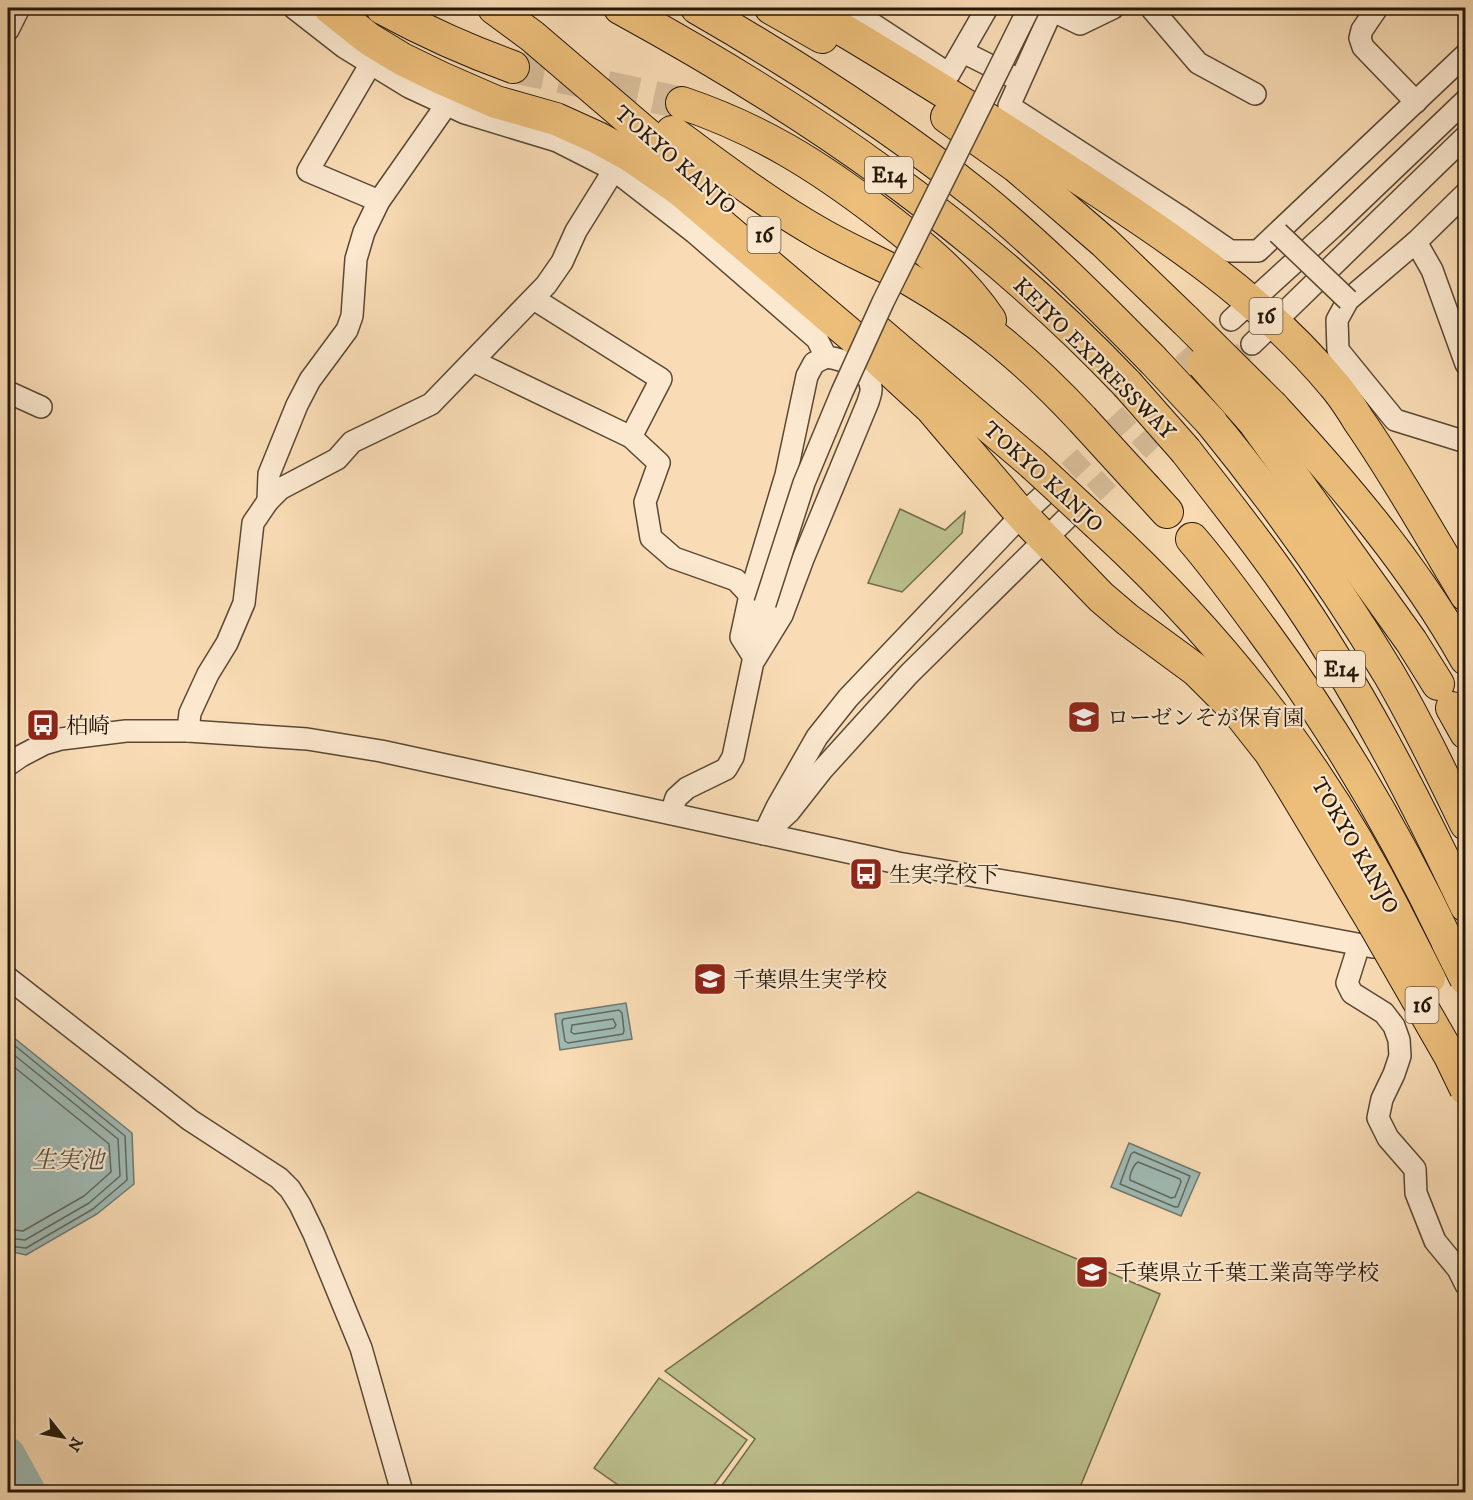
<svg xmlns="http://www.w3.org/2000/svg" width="1473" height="1500" viewBox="0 0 1473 1500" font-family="'IM FELL DW Pica','Noto Serif JP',serif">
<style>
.green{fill:#bcc08e;stroke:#706c4b;stroke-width:1.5}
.water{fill:#9fbab4;stroke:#6e796f;stroke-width:1.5}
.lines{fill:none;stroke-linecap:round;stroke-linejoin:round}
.shore{stroke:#62685e;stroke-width:1.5}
.river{stroke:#9fbab4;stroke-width:34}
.minor-tunnel{stroke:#d9be9b;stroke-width:21;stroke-dasharray:21 10;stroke-linecap:butt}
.highway-tunnel{stroke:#d9be9b;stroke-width:32;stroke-dasharray:32 16;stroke-linecap:butt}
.minor-casing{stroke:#594833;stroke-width:24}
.highway-casing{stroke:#241708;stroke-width:34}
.minor{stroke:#fbe8cf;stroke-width:21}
.highway{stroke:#ecbe7a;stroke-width:32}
.minor-bridge-casing{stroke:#594833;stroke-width:24;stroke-linecap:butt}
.highway-bridge-casing{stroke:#241708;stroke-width:34;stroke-linecap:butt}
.minor-bridge{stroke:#fbe8cf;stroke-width:21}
.highway-bridge{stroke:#ecbe7a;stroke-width:32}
.labels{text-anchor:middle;stroke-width:4.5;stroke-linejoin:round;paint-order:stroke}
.shield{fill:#fbe8cf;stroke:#645644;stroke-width:1.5}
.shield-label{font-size:21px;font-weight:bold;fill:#241708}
.street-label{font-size:22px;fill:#241708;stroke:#fbe8cf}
.poi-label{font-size:22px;fill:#241708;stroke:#fbe8cf;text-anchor:start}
.water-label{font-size:24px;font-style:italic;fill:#4f5044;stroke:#fbe8cf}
</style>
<rect width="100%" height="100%" fill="#f9dcb5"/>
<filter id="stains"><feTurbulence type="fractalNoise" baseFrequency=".00333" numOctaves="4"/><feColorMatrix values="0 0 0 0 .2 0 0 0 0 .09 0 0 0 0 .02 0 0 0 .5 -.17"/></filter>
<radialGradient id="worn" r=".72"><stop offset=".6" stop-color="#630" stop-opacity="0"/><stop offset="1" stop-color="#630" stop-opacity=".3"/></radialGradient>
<!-- green -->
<g class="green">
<polygon points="900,509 945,530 965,512 962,533 902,592 868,583"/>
<polygon points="918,1192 1160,1294 1078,1492 717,1492 755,1439 665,1371"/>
<polygon points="659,1378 747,1440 709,1492 628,1492 594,1468"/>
</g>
<!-- water -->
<g class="water">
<polygon points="626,1003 632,1039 560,1050 555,1014"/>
<polygon points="8,1033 132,1133 134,1184 97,1214 26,1255 8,1251"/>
<polygon points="1129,1143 1200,1173 1181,1216 1111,1187"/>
</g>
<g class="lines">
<!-- shore -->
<g class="shore">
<polygon points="619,1010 622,1013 624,1031 623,1034 568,1043 565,1041 562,1022 563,1019"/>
<polygon points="613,1019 616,1025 614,1028 574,1034 571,1032 572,1025"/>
<polyline points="8,1040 125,1136 127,1180 93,1209 26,1248 8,1246"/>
<polyline points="8,1050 118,1139 120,1176 89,1203 25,1240 8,1238"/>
<polyline points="8,1062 109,1144 111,1172 84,1196 23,1231 8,1229"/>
<polygon points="1134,1152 1190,1176 1178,1207 1175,1207 1120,1184 1131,1154"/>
<path d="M1138 1162 1180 1179 1181 1182 1175 1197 1171 1198 1130 1180C1129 1175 1134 1164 1138 1162Z"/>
</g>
<!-- river -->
<polyline class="river" points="8,1454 29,1492"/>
<!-- minor-tunnel -->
<g class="minor-tunnel">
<polyline points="1046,492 1231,320"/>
<polyline points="1071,514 1252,344"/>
</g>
<!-- highway-tunnel -->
<polyline class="highway-tunnel" points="513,67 682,103"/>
<!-- minor casing -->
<g class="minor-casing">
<g id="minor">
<polyline points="294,8 344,47 409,87 465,113 557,141 614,170 695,233 817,339 826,357"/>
<polyline points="848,8 949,74 987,8"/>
<polyline points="1053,8 1009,106 1179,216 1230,251 1258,251 1466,54"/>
<polyline points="1151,8 1198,63 1255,94"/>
<polyline points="1377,8 1362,30 1360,38 1363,47 1416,102"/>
<polyline points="1051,10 1080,24 1113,8"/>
<polyline points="8,30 19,8"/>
<polyline points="963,52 1013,77"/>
<polyline points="370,65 308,171 379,201"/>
<polyline points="1466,193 1416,242 1348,300 1337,320 1338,350 1395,420 1466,442"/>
<polyline points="1416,242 1432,270 1466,364"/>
<polyline points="534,299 661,379 631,437"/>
<polyline points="1231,320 1332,228 1466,100"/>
<polyline points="1252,344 1466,136"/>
<path d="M826 357C842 359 870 368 871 388 872 392 869 398 868 402L803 559 782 615 755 659 741 637 750 595 786 475 807 376 814 363Z"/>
<polyline points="473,361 631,437 659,463 645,502 651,538 674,558 736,580 750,595"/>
<polyline points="8,392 41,407"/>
<polyline points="268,501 269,474 297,405 310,380 347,330 352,316 356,259 364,232 379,201 447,104"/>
<polyline points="188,731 190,713 208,674 227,643 244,603 253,523 268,501 280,489 337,459 352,442 431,404 546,285 562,262 576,231 614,170"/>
<polyline points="8,765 21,756 44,744 61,739 126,731 188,731 307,739 381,751 898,863 1181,911 1373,947"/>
<polyline points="671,813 676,798 687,788 726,769 733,757 765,604"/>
<polyline points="776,824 789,812 822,770 909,674 1069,516"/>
<polyline points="764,834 777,807 817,737 848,698 1022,515 1046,493"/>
<polyline points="1359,945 1347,983 1352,993 1384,1013 1394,1026 1399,1040 1400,1056 1394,1074 1382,1099 1378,1118 1388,1138 1415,1169 1416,1193 1435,1241 1458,1269 1466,1285"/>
<polyline points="8,978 190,1120 279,1178 290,1189 300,1205 314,1234 361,1348 402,1492"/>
</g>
</g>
<!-- highway casing -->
<g class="highway-casing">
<g id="highway">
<polyline points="330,8 369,39 402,59 441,78 496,102 556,119 598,138 631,156 679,189 865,347 931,408 1022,515 1101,597 1128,620 1196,670 1240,714 1270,752 1290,784 1373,922"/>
<path d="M382 8C426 32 466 50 513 67"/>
<polyline points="494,8 532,36 713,191"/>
<path d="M620 8C810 112 977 227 1127 384"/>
<path d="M697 8C796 65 891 126 980 197 1041 247 1097 303 1152 359"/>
<polyline points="771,8 822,37"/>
<path d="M806 8C895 60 982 115 1068 171 1163 233 1260 296 1333 384 1343 395 1351 408 1359 421 1398 477 1431 537 1466 595"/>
<path d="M682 103C759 129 817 165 882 215 921 245 962 278 990 320"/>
<polyline points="947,117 1017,167 1104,242 1185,320"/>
<path d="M672 132C720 167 768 204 819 233 848 250 880 263 909 279 977 318 1029 362 1082 419"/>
<polyline points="878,332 1033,464"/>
<path d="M1273 407C1345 485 1414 566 1466 659"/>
<path d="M1211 422C1276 502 1336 586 1389 674 1417 722 1442 774 1466 824"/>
<polyline points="1254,422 1411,641 1438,684"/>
<path d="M1186 451C1219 494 1254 537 1285 582 1356 684 1413 794 1466 906"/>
<polyline points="1146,489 1167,512"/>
<path d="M1099 525C1220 636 1322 765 1396 913"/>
<path d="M1192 539C1217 568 1239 599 1262 630 1334 728 1396 833 1448 943"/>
<polyline points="1452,708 1466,733"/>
</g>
</g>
<!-- minor -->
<use href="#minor" class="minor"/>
<!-- highway -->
<use href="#highway" class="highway"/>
<!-- minor-bridge casing -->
<g class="minor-bridge-casing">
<g id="minor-bridge">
<polyline points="1278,233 1348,300"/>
<polyline points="765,604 804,483 842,392 883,302 1029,8"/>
</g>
</g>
<!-- highway-bridge casing -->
<g class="highway-bridge-casing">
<g id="highway-bridge">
<polyline points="1185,320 1273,407"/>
<polyline points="1152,359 1211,422"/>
<polyline points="1203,364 1254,422"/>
<polyline points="1127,384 1186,451"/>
<polyline points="1082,419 1146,489"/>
<polyline points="1033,464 1099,525"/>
<polyline points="1396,913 1429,978"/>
<polyline points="1373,922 1450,1056 1466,1089"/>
<polyline points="1448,943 1466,979"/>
</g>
</g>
<!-- minor-bridge -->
<use href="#minor-bridge" class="minor-bridge"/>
<!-- highway-bridge -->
<use href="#highway-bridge" class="highway-bridge"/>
</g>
<!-- icons -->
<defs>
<g id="school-square" transform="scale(1.725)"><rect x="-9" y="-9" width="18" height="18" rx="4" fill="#8f2418" stroke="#fbe8cf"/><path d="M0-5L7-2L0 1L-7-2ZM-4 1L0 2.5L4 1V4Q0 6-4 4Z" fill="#fff"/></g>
<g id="bus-square" transform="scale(1.725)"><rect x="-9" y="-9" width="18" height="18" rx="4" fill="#8f2418" stroke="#fbe8cf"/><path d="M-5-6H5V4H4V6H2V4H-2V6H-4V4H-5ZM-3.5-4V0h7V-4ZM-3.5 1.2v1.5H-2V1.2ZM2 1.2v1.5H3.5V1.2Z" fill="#fff"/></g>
</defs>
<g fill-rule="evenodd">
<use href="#school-square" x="1084" y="717"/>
<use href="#bus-square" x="43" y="725"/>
<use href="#bus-square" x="866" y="874"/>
<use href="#school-square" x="710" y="979"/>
<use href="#school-square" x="1092" y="1272"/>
</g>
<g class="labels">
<!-- shield labels -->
<g class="shield">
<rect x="865" y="157" width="48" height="36" rx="4.5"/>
<rect x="747.5" y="217" width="33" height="36" rx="4.5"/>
<rect x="1249.5" y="298" width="33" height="36" rx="4.5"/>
<rect x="1317" y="651" width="48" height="36" rx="4.5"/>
<rect x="1405.5" y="987" width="33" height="36" rx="4.5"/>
</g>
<g class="shield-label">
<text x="889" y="182">E14</text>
<text x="764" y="242">16</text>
<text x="1266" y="323">16</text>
<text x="1341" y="676">E14</text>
<text x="1422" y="1012">16</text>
</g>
<!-- street labels -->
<g class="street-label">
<text transform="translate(676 159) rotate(41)" y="8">TOKYO KANJO</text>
<text transform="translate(1095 358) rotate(45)" y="8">KEIYO EXPRESSWAY</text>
<text transform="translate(1044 476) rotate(42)" y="8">TOKYO KANJO</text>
<text transform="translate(1356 845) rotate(60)" y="8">TOKYO KANJO</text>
</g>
<!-- poi labels -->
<g class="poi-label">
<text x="1107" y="725">ローゼンそが保育園</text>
<text x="66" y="733">柏崎</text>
<text x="889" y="882">生実学校下</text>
<text x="733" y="987">千葉県生実学校</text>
<text x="1115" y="1280">千葉県立千葉工業高等学校</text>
</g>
<!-- water labels -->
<g class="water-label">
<text x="68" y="1168">生実池</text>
</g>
</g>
<!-- margin -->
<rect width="1473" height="1500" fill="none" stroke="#f9dcb5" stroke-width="30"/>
<rect x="9" y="9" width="1455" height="1482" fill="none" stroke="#241708" stroke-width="3"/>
<rect x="15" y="15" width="1443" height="1470" fill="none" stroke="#241708" stroke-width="1.5"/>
<!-- north arrow -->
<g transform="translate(63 1437) rotate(121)" stroke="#fbe8cf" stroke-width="4.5" paint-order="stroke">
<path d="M0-4.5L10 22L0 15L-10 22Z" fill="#241708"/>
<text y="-9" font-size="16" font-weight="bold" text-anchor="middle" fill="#241708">N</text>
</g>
<rect width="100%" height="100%" filter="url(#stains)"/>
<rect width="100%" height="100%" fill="url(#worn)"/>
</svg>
